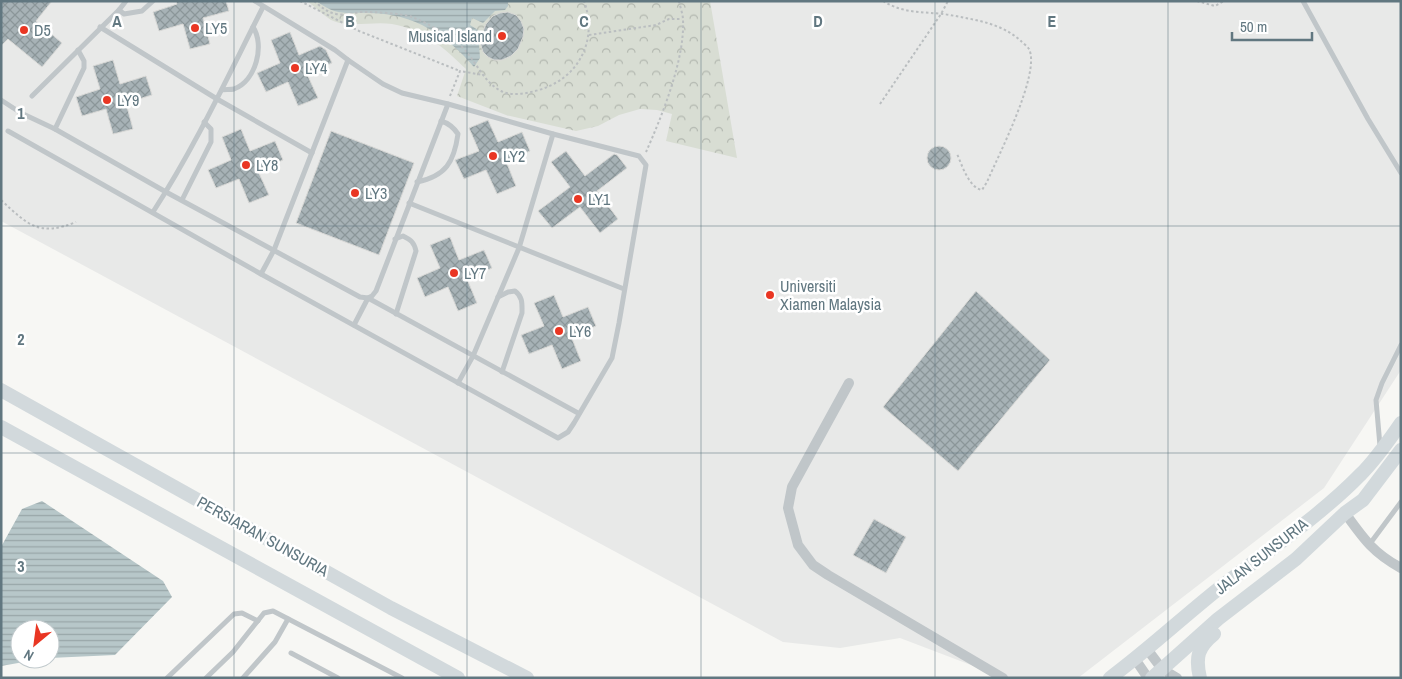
<svg xmlns="http://www.w3.org/2000/svg" width="1402" height="679" viewBox="0 0 1402 679" font-family="'Archivo Narrow',sans-serif">
<style>
.built{fill:#e8e9e8}
.park{fill:url(#park-crowns)}
.water{fill:url(#water-rules)}
.building{fill:url(#building-cross-hatch);stroke:#d9d9d7}
.lines{fill:none;stroke-linecap:round;stroke-linejoin:round}
.path{stroke:#babec0;stroke-width:2;stroke-dasharray:2.5 2.5;stroke-linecap:butt}
.lane{stroke:#c0c6c9;stroke-width:5}
.street{stroke:#c0c6c9;stroke-width:10}
.secondary{stroke:#d2d9dc;stroke-width:14}
.grid{fill:none;stroke:#617780;stroke-width:1;stroke-opacity:0.55}
.poi-dot{fill:#e93623;stroke:#fff;stroke-width:2}
.labels{text-anchor:middle;stroke-width:5;stroke-linejoin:round;paint-order:stroke}
.poi-label{font-size:16px;fill:#617780;stroke:#fff;text-anchor:start}
.street-label{font-size:16px;fill:#617780;stroke:#fff}
.grid-label{font-size:16px;text-anchor:middle;font-weight:bold;fill:#617780;stroke:#fff;stroke-width:5;stroke-linejoin:round;paint-order:stroke}
</style>
<defs>
<pattern id="park-crowns" width="20" height="18" patternUnits="userSpaceOnUse" patternTransform="scale(1.25)"><rect width="20" height="18" fill="#d8ddd3"/><path d="M2 6a3 3 0 1 1 6 0M12 15a3 3 0 1 1 6 0" fill="none" stroke="#b3b8b0"/></pattern>
<pattern id="water-rules" width="6" height="5" patternUnits="userSpaceOnUse" patternTransform="scale(1.25)"><rect width="6" height="5" fill="#b7c7c9"/><path d="M0 2.5h6" fill="none" stroke="#98a6a8"/></pattern>
<pattern id="building-cross-hatch" width="8" height="8" patternUnits="userSpaceOnUse" patternTransform="scale(1.25)"><rect width="8" height="8" fill="#a7b2b6"/><path d="M0 0l8 8M0 8l8-8" fill="none" stroke="#8b9699"/></pattern>
</defs>
<rect width="100%" height="100%" fill="#f7f7f4"/>
<!-- built -->
<polygon class="built" points="1,1 1401,1 1401,370 1324,488 1078,678 1005,678 900,638 840,648 783,642 1,221"/>
<!-- park -->
<path class="park" d="M307 1H710L737 158 666 141 672 114 657 110 640 109 619 115 598 126 576 131 506 115 457 96 466 69C443 47 425 30 392 24 374 21 347 28 331 20 323 15 315 7 307 1Z"/>
<!-- water -->
<g class="water">
<path d="M316 1H508V6L505 10 495 11 483 23 472 18 470 25 478 30 480 58 474 67C447 35 414 14 371 13 346 12 338 17 316 1Z"/>
<polygon points="42,501 163,581 172,597 115,655 50,658 50,629 20,629 20,659 41,659 1,666 1,547 22,509"/>
</g>
<!-- building -->
<g class="building">
<polygon points="1,1 52,1 36,21 62,43 42,67 8,39 1,46"/>
<polygon points="176,1 226,1 229,11 203,18 210,44 190,49 183,24 159,31 153,12 177,4"/>
<polygon points="508,12 516,15 521,21 524,29 523,37 518,49 511,56 502,60 494,60 488,57 483,52 480,42 481,36 486,24 493,16 500,13"/>
<polygon points="290,32 299,55 320,46 326,50 332,63 307,74 318,98 298,106 288,82 266,92 257,73 280,63 271,40"/>
<polygon points="113,60 120,84 146,76 152,95 126,103 133,129 113,134 106,109 82,116 76,97 100,89 93,66"/>
<polygon points="488,120 498,142 522,132 530,151 506,161 516,186 497,194 486,170 464,179 455,160 479,151 469,128"/>
<polygon points="241,129 250,151 275,141 283,160 258,171 269,195 249,203 239,179 216,188 208,170 231,160 222,137"/>
<polygon points="331,131 414,163 379,255 296,223"/>
<circle cx="939" cy="158" r="12"/>
<polygon points="566,151 585,176 614,154 617,155 627,168 597,191 618,219 600,233 580,207 552,228 538,211 570,187 551,162"/>
<polygon points="450,237 459,260 484,250 492,268 467,279 477,303 458,311 448,287 425,297 417,278 440,268 430,245"/>
<polygon points="976,291 1050,360 958,471 883,407"/>
<polygon points="554,295 563,317 588,307 596,326 571,336 581,361 562,369 552,345 529,354 521,335 544,326 534,303"/>
<polygon points="874,519 906,537 886,573 853,555"/>
</g>
<g class="lines">
<!-- path -->
<g class="path">
<polyline points="300,1 359,31 460,71"/>
<path d="M314 1C321 7 327 12 336 14 346 16 353 12 363 12 375 12 400 13 412 17 430 24 453 37 466 51 477 64 485 83 501 91 511 96 524 94 535 91 577 81 599 42 584 1"/>
<path d="M883 1C906 15 926 11 950 15 976 20 1001 23 1021 41 1023 43 1027 46 1029 49 1041 73 998 156 987 182L982 190C969 188 962 165 957 154"/>
<polyline points="1197,1 1215,6 1224,1"/>
<polyline points="589,35 656,25 669,19 682,19"/>
<polyline points="450,96 460,71 483,75"/>
<polyline points="880,104 941,14 948,1"/>
<path d="M646 152C662 116 685 59 683 20 683 14 680 7 679 1"/>
<path d="M1 200C28 225 39 237 76 222"/>
</g>
<!-- lane -->
<g class="lane">
<polyline points="255,1 335,50 348,60 274,250 261,274"/>
<polyline points="1303,1 1368,119 1401,173"/>
<polyline points="119,10 124,14 142,11 153,1"/>
<polyline points="100,27 217,99 312,153"/>
<path d="M222 90C225 89 230 90 234 89 256 81 265 45 253 27"/>
<polyline points="32,96 119,10 126,1"/>
<polyline points="1,100 21,113 55,129 166,192 360,297 368,298 372,296 376,291 448,104"/>
<polyline points="55,129 84,68 84,61 78,50"/>
<polyline points="8,131 261,274 558,438 568,432 574,423 612,358 619,323 646,165 639,156 553,134 448,104 402,93 383,84 348,60"/>
<path d="M417 182C446 176 454 162 458 134 454 128 448 123 441 121"/>
<polyline points="182,200 211,142 211,129 204,122"/>
<polyline points="409,203 624,289"/>
<path d="M153 212C195 147 228 76 263 7"/>
<path d="M395 239 403 236C411 240 414 242 416 251L396 314"/>
<path d="M498 297 508 292 515 291C523 297 522 304 522 313L502 372"/>
<polyline points="354,325 368,298 578,413"/>
<polyline points="458,383 473,356 519,248 553,134"/>
<polyline points="1380,446 1376,400 1382,383 1401,345"/>
<polyline points="1369,545 1401,502"/>
<polyline points="291,653 338,678"/>
<polyline points="167,678 234,614 242,613 258,621"/>
<polyline points="206,678 233,652 264,613 273,611 402,678"/>
<polyline points="243,678 275,642 288,619"/>
</g>
<!-- street -->
<g class="street">
<polyline points="849,383 792,487 788,508 798,545 813,565 828,575 1003,678"/>
<path d="M1345 513C1363 538 1373 553 1401 568"/>
<polyline points="1147,649 1162,669 1177,678"/>
<polyline points="1135,659 1148,678"/>
</g>
<!-- secondary -->
<g class="secondary">
<polyline points="1,390 391,608 527,678"/>
<polyline points="1,427 458,678"/>
<path d="M1110 678C1149 649 1184 616 1222 586 1269 550 1320 516 1361 474 1377 458 1389 440 1401 423"/>
<polyline points="1152,678 1218,619 1296,559 1345,513 1363,500 1401,450"/>
<path d="M1200 678C1195 657 1198 647 1214 634"/>
</g>
</g>
<!-- grid -->
<path class="grid" d="M234 1V678M467 1V678M701 1V678M935 1V678M1168 1V678M1 226H1401M1 453H1401"/>
<!-- markers -->
<g class="poi-dot">
<circle cx="195" cy="28" r="5"/>
<circle cx="24" cy="30" r="5"/>
<circle cx="502" cy="36" r="5"/>
<circle cx="295" cy="68" r="5"/>
<circle cx="107" cy="100" r="5"/>
<circle cx="493" cy="156" r="5"/>
<circle cx="246" cy="165" r="5"/>
<circle cx="355" cy="193" r="5"/>
<circle cx="578" cy="199" r="5"/>
<circle cx="454" cy="273" r="5"/>
<circle cx="770" cy="295" r="5"/>
<circle cx="559" cy="331" r="5"/>
</g>
<g class="labels">
<!-- poi labels -->
<g class="poi-label">
<text x="205" y="34">LY5</text>
<text x="34" y="36">D5</text>
<text x="492" y="42" text-anchor="end">Musical Island</text>
<text x="305" y="74">LY4</text>
<text x="117" y="106">LY9</text>
<text x="503" y="162">LY2</text>
<text x="256" y="171">LY8</text>
<text x="365" y="199">LY3</text>
<text x="588" y="205">LY1</text>
<text x="464" y="279">LY7</text>
<text x="780" y="292">Universiti<tspan x="780" dy="18">Xiamen Malaysia</tspan></text>
<text x="569" y="337">LY6</text>
</g>
<!-- street labels -->
<g class="street-label">
<text transform="translate(263 536) rotate(29)" y="6">PERSIARAN SUNSURIA</text>
<text transform="translate(1261 556) rotate(-38)" y="6">JALAN SUNSURIA</text>
</g>
</g>
<g class="grid-label">
<text x="117" y="27">A</text>
<text x="350" y="27">B</text>
<text x="584" y="27">C</text>
<text x="818" y="27">D</text>
<text x="1052" y="27">E</text>
<text x="21" y="119">1</text>
<text x="21" y="345">2</text>
<text x="21" y="572">3</text>
</g>
<!-- border -->
<rect width="1402" height="679" fill="none" stroke="#617780" stroke-width="5"/>
<!-- north arrow -->
<g transform="translate(35 644) rotate(209)"><circle r="24" fill="#ffffff" stroke="#c0c9cc"/>
<path d="M0-4L9 19L0 12L-9 19Z" fill="#e93623"/>
<text y="-8" font-size="14" font-weight="bold" text-anchor="middle" fill="#617780">N</text>
</g>
<!-- scale -->
<path d="M1232 32v8h80v-8" fill="none" stroke="#617780" stroke-width="2.5"/>
<text x="1240" y="32" font-size="15" fill="#617780" stroke="#ffffff" stroke-width="4" paint-order="stroke">50 m</text>
</svg>
